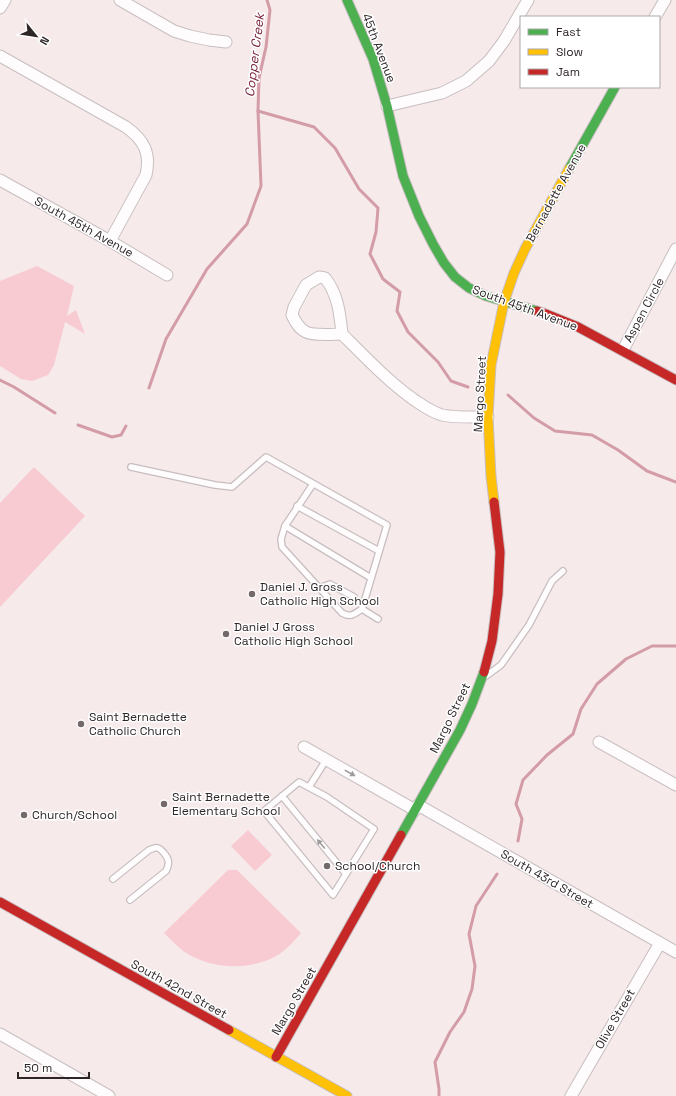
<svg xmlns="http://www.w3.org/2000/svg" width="676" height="1096" viewBox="0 0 676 1096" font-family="'Space Grotesk',sans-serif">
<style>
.green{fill:#f8cbd2}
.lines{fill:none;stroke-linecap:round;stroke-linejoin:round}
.stream{stroke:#d39ca6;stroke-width:3}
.lane-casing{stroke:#c8bec0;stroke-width:8}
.street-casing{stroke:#c8bec0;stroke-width:13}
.fast-casing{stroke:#c8bec0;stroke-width:11}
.slow-casing{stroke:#c8bec0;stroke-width:11}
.jam-casing{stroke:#c8bec0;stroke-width:11}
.lane{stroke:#fefcfc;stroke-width:5.5}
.street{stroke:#fefcfc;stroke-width:11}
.fast{stroke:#4caf50;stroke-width:9}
.slow{stroke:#ffc107;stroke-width:9}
.jam{stroke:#c62828;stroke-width:9}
.oneway{fill:#a09b9c}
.poi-dot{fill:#746a6c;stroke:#fff;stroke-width:1.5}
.labels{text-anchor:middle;stroke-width:3;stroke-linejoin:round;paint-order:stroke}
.street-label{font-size:12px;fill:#2e2527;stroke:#fff}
.poi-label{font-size:12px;fill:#2e2527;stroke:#fff;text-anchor:start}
.water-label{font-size:13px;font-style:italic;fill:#751c36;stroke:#fff}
</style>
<rect width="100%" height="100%" fill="#f6eaeb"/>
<!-- green -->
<g class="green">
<polygon points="37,266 74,286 67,316 76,310 85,334 65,322 54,365 48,375 32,381 21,379 0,366 0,281"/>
<polygon points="34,467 85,516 0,607 0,503"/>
<polygon points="248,830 272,855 255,871 231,846"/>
<path d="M228 870H237L301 933C295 940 289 947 281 953 257 969 224 970 198 959 184 954 174 943 164 933Z"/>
</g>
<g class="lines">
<!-- stream -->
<g class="stream">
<polyline points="258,111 314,127 335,148 359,189 378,208 376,232 370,254 383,279 400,292 397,311 408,332 438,362 451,381 468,387"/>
<polyline points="0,380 14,387 55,413"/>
<polyline points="149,388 166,339 207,269 247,224 261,186 258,111 259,78 266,47 270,10 267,0"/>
<polyline points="508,395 534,418 555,431 592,435 618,450 647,471 676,482"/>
<polyline points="78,425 112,437 121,435 126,426"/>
<polyline points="518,841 522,819 516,804 523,780 547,755 573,734 581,709 597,684 626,659 652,646 676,646"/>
<polyline points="439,1096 439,1089 435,1062 450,1032 464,1012 472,989 475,966 469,934 476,906 497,874"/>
</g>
<!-- lane casing -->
<g class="lane-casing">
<g id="lane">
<polyline points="131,467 215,485 232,487 266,457 387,525 362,609 378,619"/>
<path d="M313 484 285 526 281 539 282 547 342 613C351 618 354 614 362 609"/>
<polyline points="297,506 379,551"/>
<polyline points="285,526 371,578"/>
<polyline points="319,588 330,584 354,597"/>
<polyline points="486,676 501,665 529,625 552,581 563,571"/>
<polygon points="299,782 327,797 374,829 333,895 264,811"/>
<polyline points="309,787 326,760"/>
<polyline points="282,796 346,874"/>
<path d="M113 879 149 850C152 849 155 847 158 848 161 849 162 851 164 853 169 859 170 863 166 871L130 900"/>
</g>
</g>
<!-- street casing -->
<g class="street-casing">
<g id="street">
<polyline points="120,0 174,31 190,36 209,40 226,42"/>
<polyline points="0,8 5,0"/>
<polyline points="655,17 665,0"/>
<path d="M0 56 126 127C144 140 151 153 146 175L110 241"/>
<polyline points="387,106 442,93 466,81 489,61 504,41 528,0"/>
<polyline points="0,180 110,241 167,275"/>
<path d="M319 277 325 278C338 294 340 314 342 334 334 334 313 336 306 332 299 329 295 321 292 315L294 307 306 285Z"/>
<path d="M342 334C365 357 387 380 413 399 422 405 431 412 442 415 457 418 473 417 488 417"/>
<polyline points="623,350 676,249"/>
<polyline points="599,742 676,785"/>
<polyline points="304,747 415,810"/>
<polyline points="418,805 676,952"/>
<polyline points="0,1034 109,1096"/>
<polyline points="571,1096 660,943"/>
</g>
</g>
<!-- fast casing -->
<g class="fast-casing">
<g id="fast">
<polyline points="347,0 373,59 387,106 403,176 419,216 433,244 444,263 455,277 469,288 486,296 537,311"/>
<polyline points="569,169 615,87"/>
<polyline points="401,835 460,730 472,704 484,672"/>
</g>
</g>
<!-- slow casing -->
<g class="slow-casing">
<g id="slow">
<polyline points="494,502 491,476 488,417 491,365 504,302 514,273 525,249 569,169"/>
<polyline points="229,1030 347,1096"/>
</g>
</g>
<!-- jam casing -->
<g class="jam-casing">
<g id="jam">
<polyline points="537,311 546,314 578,327 676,380"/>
<polyline points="484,672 492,641 498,594 500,552 494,502"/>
<polyline points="0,902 229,1030"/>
<polyline points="276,1057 401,835"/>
</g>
</g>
<!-- lane -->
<use href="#lane" class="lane"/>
<!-- street -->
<use href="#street" class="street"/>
<!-- fast -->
<use href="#fast" class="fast"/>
<!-- slow -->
<use href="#slow" class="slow"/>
<!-- jam -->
<use href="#jam" class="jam"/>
</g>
<!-- one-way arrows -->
<defs><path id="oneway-solid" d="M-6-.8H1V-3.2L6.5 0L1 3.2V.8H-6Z"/></defs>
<g class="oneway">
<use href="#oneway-solid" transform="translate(350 773) rotate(29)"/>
<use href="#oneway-solid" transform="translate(321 844) rotate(-130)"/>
</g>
<!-- markers -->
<g class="poi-dot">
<circle cx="252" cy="594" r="4"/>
<circle cx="226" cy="634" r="4"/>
<circle cx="81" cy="724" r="4"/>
<circle cx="164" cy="804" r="4"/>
<circle cx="24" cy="815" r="4"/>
<circle cx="327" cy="866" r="4"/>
</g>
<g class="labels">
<!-- street labels -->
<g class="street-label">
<text transform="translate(379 48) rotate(69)" y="4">45th Avenue</text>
<text transform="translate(556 193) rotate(-61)" y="4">Bernadette Avenue</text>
<text transform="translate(84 227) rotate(29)" y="4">South 45th Avenue</text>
<text transform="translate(525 308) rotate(20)" y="4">South 45th Avenue</text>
<text transform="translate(644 310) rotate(-62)" y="4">Aspen Circle</text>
<text transform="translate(480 394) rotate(-87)" y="4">Margo Street</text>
<text transform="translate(450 718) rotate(-64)" y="4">Margo Street</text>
<text transform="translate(547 879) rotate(30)" y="4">South 43rd Street</text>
<text transform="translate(179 989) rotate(29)" y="4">South 42nd Street</text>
<text transform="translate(294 1001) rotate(-60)" y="4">Margo Street</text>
<text transform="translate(615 1019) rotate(-60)" y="4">Olive Street</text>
</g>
<!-- poi labels -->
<g class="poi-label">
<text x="260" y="591">Daniel J. Gross<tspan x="260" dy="14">Catholic High School</tspan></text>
<text x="234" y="631">Daniel J Gross<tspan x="234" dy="14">Catholic High School</tspan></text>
<text x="89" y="721">Saint Bernadette<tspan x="89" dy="14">Catholic Church</tspan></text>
<text x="172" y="801">Saint Bernadette<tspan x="172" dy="14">Elementary School</tspan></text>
<text x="32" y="819">Church/School</text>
<text x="335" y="870">School/Church</text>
</g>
<!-- water labels -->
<g class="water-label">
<text transform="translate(254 55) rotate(-83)" y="5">Copper Creek</text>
</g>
</g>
<!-- legend -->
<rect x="520" y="16" width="140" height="72" fill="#ffffff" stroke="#aba8a9"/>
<rect x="528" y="29" width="20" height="6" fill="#4caf50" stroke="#aba8a9"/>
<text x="556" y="36" font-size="12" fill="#2e2527">Fast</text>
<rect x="528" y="49" width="20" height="6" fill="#ffc107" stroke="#aba8a9"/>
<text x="556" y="56" font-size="12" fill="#2e2527">Slow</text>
<rect x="528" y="69" width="20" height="6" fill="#c62828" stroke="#aba8a9"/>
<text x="556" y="76" font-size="12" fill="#2e2527">Jam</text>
<!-- north arrow -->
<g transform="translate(36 36) rotate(120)" stroke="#ffffff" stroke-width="3" paint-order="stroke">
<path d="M0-3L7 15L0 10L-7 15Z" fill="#2e2527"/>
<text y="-6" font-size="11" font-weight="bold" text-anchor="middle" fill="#2e2527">N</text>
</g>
<!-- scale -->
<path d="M18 1072v6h71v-6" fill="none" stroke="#2e2527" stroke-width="2"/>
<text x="24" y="1072" font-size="12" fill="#2e2527" stroke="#ffffff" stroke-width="3" paint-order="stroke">50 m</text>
</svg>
